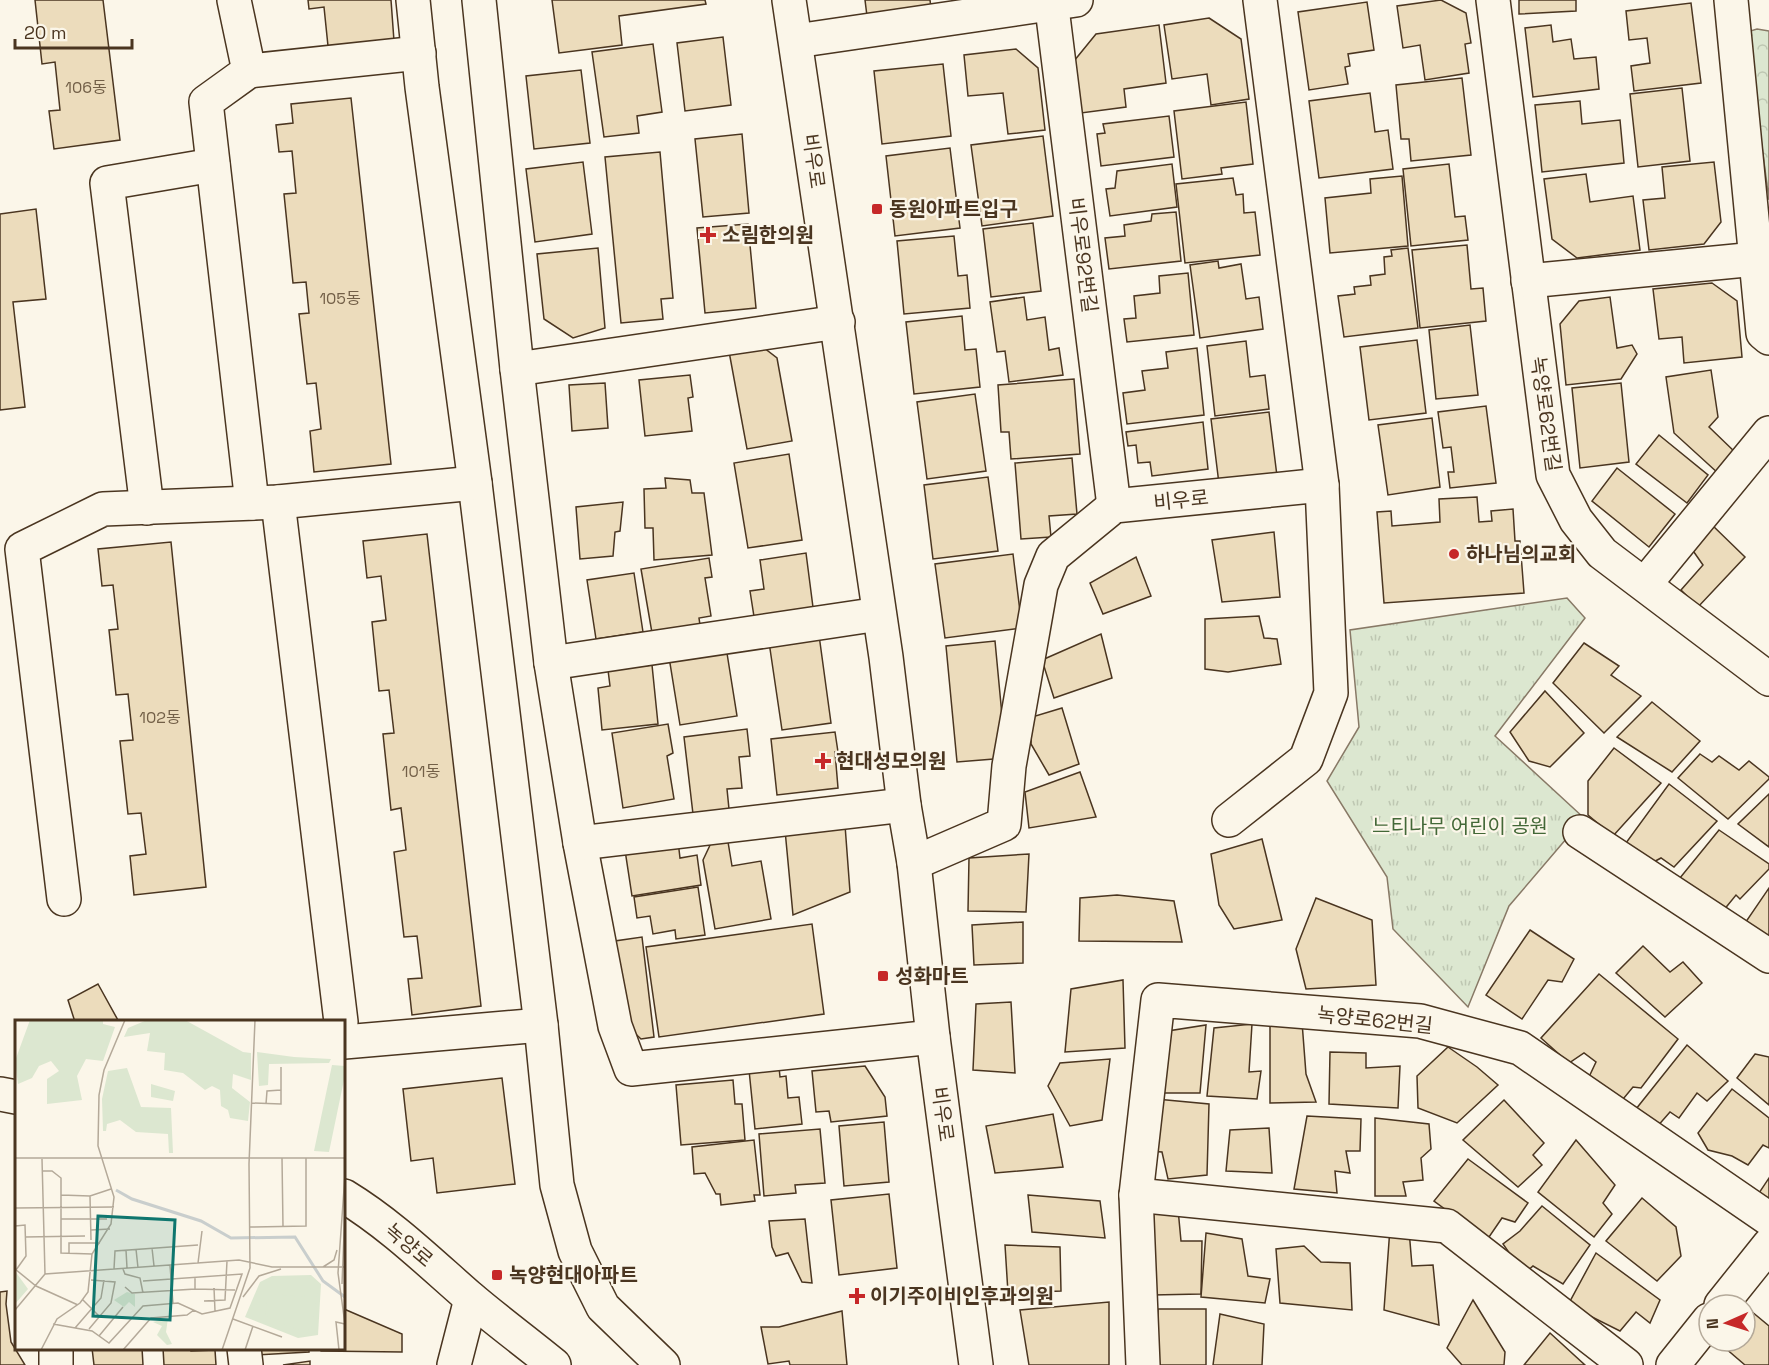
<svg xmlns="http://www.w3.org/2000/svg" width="1769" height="1365" viewBox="0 0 1769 1365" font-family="'Space Grotesk','Noto Sans KR',sans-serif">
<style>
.forest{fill:url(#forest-crowns);stroke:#887966;stroke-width:1.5}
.park{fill:url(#park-tufts);stroke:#887966;stroke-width:1.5}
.building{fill:#ecdcbc;stroke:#4a3520;stroke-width:1.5}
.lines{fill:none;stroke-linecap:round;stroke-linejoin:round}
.minor-casing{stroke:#4a3520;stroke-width:36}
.minor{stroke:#fbf6e9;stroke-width:33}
.poi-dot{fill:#c62828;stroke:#fbf6e9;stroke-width:2}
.labels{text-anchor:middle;stroke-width:4.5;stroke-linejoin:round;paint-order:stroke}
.number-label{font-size:16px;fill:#725f47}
.street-label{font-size:20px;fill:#4a3520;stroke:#fbf6e9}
.poi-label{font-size:20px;font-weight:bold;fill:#4a3520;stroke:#fbf6e9;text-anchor:start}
.park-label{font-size:20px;fill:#436837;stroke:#fbf6e9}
.inset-river{fill:none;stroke:#c9cecd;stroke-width:3}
.inset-road{fill:none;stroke:#b4a999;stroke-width:1.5}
.view{fill:#0f766e;fill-opacity:0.15;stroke:#0f766e;stroke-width:3}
.inset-edge{fill:none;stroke:#4a3520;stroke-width:3}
</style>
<defs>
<pattern id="forest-crowns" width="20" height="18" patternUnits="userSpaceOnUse" patternTransform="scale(1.5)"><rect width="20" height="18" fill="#dce7d0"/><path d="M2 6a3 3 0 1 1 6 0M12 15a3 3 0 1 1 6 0" fill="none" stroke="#bec7b2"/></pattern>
<pattern id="park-tufts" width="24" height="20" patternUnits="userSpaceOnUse" patternTransform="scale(1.5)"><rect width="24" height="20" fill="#dce7d0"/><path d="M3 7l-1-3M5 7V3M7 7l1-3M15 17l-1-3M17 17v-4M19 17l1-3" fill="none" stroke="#bec7b2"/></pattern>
</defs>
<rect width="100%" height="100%" fill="#fbf6e9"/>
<!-- forest -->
<polygon class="forest" points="1757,29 1769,31 1769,200 1747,32"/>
<!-- park -->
<polygon class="park" points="1567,598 1585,618 1495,736 1584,818 1509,906 1468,1007 1393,929 1387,877 1327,781 1359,727 1350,630"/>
<!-- building -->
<g class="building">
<polygon points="35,0 103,0 120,140 54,149 49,111 60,110 55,62 42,64"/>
<polygon points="308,0 391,0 394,41 328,46 324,7 309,9"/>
<polygon points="552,0 705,0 706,4 619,16 622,45 559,53"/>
<polygon points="865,0 930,0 931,8 867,16"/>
<polygon points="1441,0 1466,13 1471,43 1465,44 1469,73 1425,80 1420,45 1403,48 1397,6"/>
<polygon points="1519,0 1576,0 1576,11 1519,14"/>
<polygon points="1367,2 1374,50 1348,54 1350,66 1345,67 1348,84 1309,90 1298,12"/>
<polygon points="1691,3 1701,83 1634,91 1631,66 1650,63 1647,38 1629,40 1626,11"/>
<polygon points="1209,18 1241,39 1249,99 1211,105 1207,74 1172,79 1164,25"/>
<polygon points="1159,25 1166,83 1124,89 1126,107 1081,113 1074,61 1096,34"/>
<polygon points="1551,25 1553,42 1571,39 1574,59 1596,57 1599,89 1533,97 1525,28"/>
<polygon points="723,37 731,105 685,111 677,43"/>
<polygon points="653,44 662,112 637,116 639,133 604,137 592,52"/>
<polygon points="1016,49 1038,68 1045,130 1008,134 1003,93 968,96 964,55"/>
<polygon points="943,64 951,136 882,144 874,71"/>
<polygon points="581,70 590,143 534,149 526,76"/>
<polygon points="1462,78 1471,155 1411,161 1409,139 1401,139 1396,85"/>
<polygon points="1682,88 1690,161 1638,167 1630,94"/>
<polygon points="1370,93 1375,132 1388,130 1393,169 1319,178 1309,101"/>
<polygon points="351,98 391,464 314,472 310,431 321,429 316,383 307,384 299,314 309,313 306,282 293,283 284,194 296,193 292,151 279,152 276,125 293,123 291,104"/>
<polygon points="1580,101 1582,124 1620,120 1624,163 1542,172 1535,105"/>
<polygon points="1246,102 1253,164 1221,168 1222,174 1182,179 1174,111"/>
<polygon points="1169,116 1174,157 1101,166 1097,134 1105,133 1103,124"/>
<polygon points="742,134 749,213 703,217 695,139"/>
<polygon points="1043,136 1053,216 982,226 971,145"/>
<polygon points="950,148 960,228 895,236 886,156"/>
<polygon points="660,152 673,298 661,299 663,319 621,323 605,157"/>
<polygon points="583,162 592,234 535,242 526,169"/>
<polygon points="1714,162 1721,222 1704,244 1649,250 1643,200 1665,198 1662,167"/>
<polygon points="1172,164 1177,207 1110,216 1106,189 1115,188 1117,171"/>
<polygon points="1449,164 1455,217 1465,216 1468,240 1411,246 1403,169"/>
<polygon points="1586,174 1590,202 1633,196 1640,250 1577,258 1552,239 1544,179"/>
<polygon points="1402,176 1408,246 1330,253 1325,198 1371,193 1370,179"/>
<polygon points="1233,178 1236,195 1243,194 1244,213 1255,212 1260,255 1185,263 1176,184"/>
<polygon points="36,209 46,299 13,302 25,407 0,410 0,214"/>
<polygon points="1176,212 1181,261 1109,269 1105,238 1125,236 1124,225 1151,221 1152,214"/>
<polygon points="1033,223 1041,291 991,297 983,229"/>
<polygon points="748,224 756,308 705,313 697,228"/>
<polygon points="954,236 958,276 967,275 970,308 904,314 897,241"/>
<polygon points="1467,245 1471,289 1483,288 1486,321 1420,328 1412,250"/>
<polygon points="598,248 605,328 573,338 544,319 537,254"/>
<polygon points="1408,248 1418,328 1344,337 1338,296 1355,294 1354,287 1371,285 1370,276 1385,274 1384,257 1392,256 1391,250"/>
<polygon points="1218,261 1219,268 1241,264 1246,299 1259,297 1263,329 1200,338 1190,265"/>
<polygon points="1188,273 1194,335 1127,342 1124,319 1136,318 1134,296 1160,293 1159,276"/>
<polygon points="1712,283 1737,301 1742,357 1684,363 1682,337 1659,339 1653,289"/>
<polygon points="1024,297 1027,320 1045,317 1049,350 1059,348 1063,375 1009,382 1005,351 997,352 990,302"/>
<polygon points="1610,297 1617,348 1632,345 1637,354 1621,379 1566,385 1560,324 1579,301"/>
<polygon points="962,316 965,350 976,349 980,387 914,394 906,322"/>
<polygon points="1470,325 1478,395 1436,399 1429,330"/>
<polygon points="1417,340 1426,413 1369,420 1360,347"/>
<polygon points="755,341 777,358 792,441 747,449 728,346"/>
<polygon points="1246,341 1250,377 1265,375 1269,409 1215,416 1207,346"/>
<polygon points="1197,348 1204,415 1127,424 1123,393 1145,390 1142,371 1168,368 1166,352"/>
<polygon points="1711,370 1718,417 1709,427 1737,454 1719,474 1674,433 1666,377"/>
<polygon points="690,375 693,397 688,398 692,431 645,436 639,380"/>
<polygon points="1074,379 1080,454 1011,459 1009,432 1001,432 998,385"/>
<polygon points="605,383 608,428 572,431 569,385"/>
<polygon points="1621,383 1629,462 1580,468 1572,388"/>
<polygon points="975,394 986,471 927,479 917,402"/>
<polygon points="1486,406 1496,483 1450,488 1448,472 1454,472 1451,447 1443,448 1438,412"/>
<polygon points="1269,412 1278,484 1220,492 1211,419"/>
<polygon points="1432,418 1440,487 1388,495 1378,425"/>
<polygon points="1203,422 1208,469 1152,476 1150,462 1138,463 1136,445 1128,446 1126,432"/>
<polygon points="1659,435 1708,475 1687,503 1636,464"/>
<polygon points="789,454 802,540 748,548 734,463"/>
<polygon points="1072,458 1077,514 1049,516 1051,537 1021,539 1015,463"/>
<polygon points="1617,468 1675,514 1649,547 1592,501"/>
<polygon points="988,477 998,551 933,559 924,485"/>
<polygon points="665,478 690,480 692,493 704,493 712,555 654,560 653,528 645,528 644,489 666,488"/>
<polygon points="1477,497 1479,522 1492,521 1491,511 1513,509 1515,541 1520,541 1524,593 1384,603 1377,512 1391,511 1392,526 1440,522 1439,499"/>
<polygon points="623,502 620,531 615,532 613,556 580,559 576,507"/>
<polygon points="1711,524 1745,557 1698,607 1681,590 1703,565 1689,545"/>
<polygon points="1274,532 1280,597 1222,602 1212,540"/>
<polygon points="427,534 481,1006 412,1015 408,979 422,978 417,936 404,937 394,852 406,850 401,808 391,810 383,734 394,733 389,690 379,691 372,622 386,620 381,576 367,578 363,541"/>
<polygon points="171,542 206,887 134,895 130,856 146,854 141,813 128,814 120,741 133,740 128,694 116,695 109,630 118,629 113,585 102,586 98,549"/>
<polygon points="806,553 814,615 755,623 750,591 764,589 760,560"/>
<polygon points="1013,554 1022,628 945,638 935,564"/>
<polygon points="1136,557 1151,596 1103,614 1090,583"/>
<polygon points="709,558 712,577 705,578 711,616 699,618 700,625 652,633 641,569"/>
<polygon points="634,573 643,632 596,639 587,580"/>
<polygon points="1259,616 1264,638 1277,639 1281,664 1228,672 1205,669 1205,619"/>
<polygon points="1101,634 1112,678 1054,698 1042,660"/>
<polygon points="819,635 831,723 782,730 769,642"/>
<polygon points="995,641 1006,758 957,762 946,646"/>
<polygon points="1584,643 1619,666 1611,675 1641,696 1604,733 1553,683"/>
<polygon points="726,647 737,716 680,725 669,657"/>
<polygon points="652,665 658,724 602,730 598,688 610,686 608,670"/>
<polygon points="1545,691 1584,733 1550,767 1529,761 1510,732"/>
<polygon points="1652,702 1700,741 1672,772 1617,737"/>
<polygon points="1062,708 1079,764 1049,775 1031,744 1032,717"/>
<polygon points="668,724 673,753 667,756 674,799 623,808 612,733"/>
<polygon points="747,729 750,756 739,757 742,788 727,789 729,809 693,814 684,737"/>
<polygon points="835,732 838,752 835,752 838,788 777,795 771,739"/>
<polygon points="1614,748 1661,783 1613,836 1588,815 1588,781"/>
<polygon points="1700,754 1712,762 1719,756 1739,770 1749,761 1769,777 1769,779 1728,819 1678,778"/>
<polygon points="1080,772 1096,817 1029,828 1025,792"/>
<polygon points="1669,784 1717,821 1674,867 1661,858 1648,865 1623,847"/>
<polygon points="1769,794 1769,847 1738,824"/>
<polygon points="845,825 850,892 793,915 785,830"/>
<polygon points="1719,830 1769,864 1769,869 1740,899 1736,895 1723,911 1675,884"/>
<polygon points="1262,839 1282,920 1234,929 1219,905 1211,854"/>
<polygon points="678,841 680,858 697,855 701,885 632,896 625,850"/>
<polygon points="712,841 728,842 732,866 761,861 771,919 715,929 703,860"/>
<polygon points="1029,854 1026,912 968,911 969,858"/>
<polygon points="698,887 705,935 676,939 675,930 653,934 650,916 637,918 634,897"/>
<polygon points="1769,888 1769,946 1741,929"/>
<polygon points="1117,895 1174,901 1182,942 1079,941 1080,898"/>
<polygon points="1316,898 1372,920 1376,985 1306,989 1296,949"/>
<polygon points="1023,922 1023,963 974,965 972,925"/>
<polygon points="812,924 824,1014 659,1037 646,947"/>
<polygon points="1530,930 1574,959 1562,982 1548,980 1522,1019 1486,995"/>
<polygon points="642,937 654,1037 641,1039 624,1023 615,941"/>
<polygon points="1643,946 1670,972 1683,962 1702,983 1665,1017 1616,973"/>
<polygon points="1599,974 1678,1039 1641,1088 1633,1087 1619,1104 1588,1079 1596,1062 1584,1053 1569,1063 1541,1038"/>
<polygon points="1123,980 1125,1048 1065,1052 1071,989"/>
<polygon points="98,984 119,1022 75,1022 68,1000"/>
<polygon points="1011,1002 1015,1073 973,1070 976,1004"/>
<polygon points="1302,1022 1306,1074 1316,1102 1270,1103 1270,1026"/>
<polygon points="1252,1024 1249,1072 1261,1071 1257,1099 1207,1096 1214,1028"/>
<polygon points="1206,1025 1200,1093 1157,1093 1168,1031"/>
<polygon points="1687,1045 1728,1081 1707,1101 1697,1093 1679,1118 1670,1112 1656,1128 1636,1109"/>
<polygon points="1448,1047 1477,1067 1498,1085 1457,1123 1418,1108 1417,1076"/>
<polygon points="1330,1052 1366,1053 1366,1068 1400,1066 1398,1108 1329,1104"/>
<polygon points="1755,1054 1769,1057 1769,1105 1737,1078"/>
<polygon points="1110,1059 1102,1120 1070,1126 1048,1086 1060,1063"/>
<polygon points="865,1066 885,1097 887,1116 831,1122 829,1111 816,1112 812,1071"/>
<polygon points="779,1067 780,1077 786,1076 788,1098 799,1097 802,1124 755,1129 749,1070"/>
<polygon points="502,1078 515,1184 437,1193 433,1158 411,1161 403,1089"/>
<polygon points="733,1080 735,1104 742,1104 745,1140 681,1145 676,1085"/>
<polygon points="1732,1089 1769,1118 1769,1148 1763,1145 1748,1165 1732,1156 1708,1150 1698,1133"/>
<polygon points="1156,1099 1209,1104 1207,1175 1168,1179 1162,1152 1148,1151"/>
<polygon points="1504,1100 1544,1143 1533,1155 1542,1165 1518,1187 1463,1140"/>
<polygon points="1053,1114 1063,1167 995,1173 986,1126"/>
<polygon points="1307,1116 1361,1119 1360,1151 1346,1151 1350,1173 1335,1171 1337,1193 1294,1189"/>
<polygon points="1375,1118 1429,1124 1431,1149 1421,1158 1423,1180 1403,1182 1406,1196 1375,1196"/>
<polygon points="884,1122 889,1182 844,1186 839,1126"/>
<polygon points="1269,1128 1272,1173 1226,1171 1230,1130"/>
<polygon points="820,1129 825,1183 795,1185 796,1193 764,1196 759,1134"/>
<polygon points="754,1140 760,1195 754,1195 755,1201 721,1205 720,1194 716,1194 705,1173 694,1174 692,1147"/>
<polygon points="1576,1140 1615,1185 1603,1203 1612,1214 1594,1237 1538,1192"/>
<polygon points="1468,1159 1528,1203 1515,1222 1502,1218 1487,1240 1434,1201"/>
<polygon points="1769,1178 1769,1207 1755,1199"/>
<polygon points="889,1194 897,1268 839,1275 831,1200"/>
<polygon points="1028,1195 1100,1201 1105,1238 1032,1232"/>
<polygon points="1642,1198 1676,1227 1681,1256 1657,1281 1606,1241"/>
<polygon points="1542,1206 1590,1245 1563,1284 1533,1266 1524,1274 1503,1244 1520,1231"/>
<polygon points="1178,1209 1181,1241 1202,1241 1201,1294 1152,1295 1145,1211"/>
<polygon points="805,1219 812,1283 802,1282 788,1253 776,1256 772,1247 769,1221"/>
<polygon points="1390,1228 1409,1230 1412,1266 1433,1265 1439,1325 1384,1310"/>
<polygon points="1206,1233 1242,1239 1248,1276 1270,1279 1265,1303 1201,1297"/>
<polygon points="1005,1245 1060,1247 1061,1291 1008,1293"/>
<polygon points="1304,1246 1321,1262 1350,1263 1352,1310 1280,1303 1276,1249"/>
<polygon points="1596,1253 1660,1300 1650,1323 1636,1312 1620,1331 1568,1305"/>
<polygon points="7,1291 6,1304 11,1342 25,1365 0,1365 0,1292"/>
<polygon points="1473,1300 1505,1352 1504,1365 1462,1365 1447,1348"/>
<polygon points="1109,1302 1109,1365 1029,1365 1020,1310"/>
<polygon points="1745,1306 1769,1326 1769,1365 1745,1365 1717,1341 1745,1341"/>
<polygon points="344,1309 402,1334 402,1352 321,1351 320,1348 344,1348"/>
<polygon points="1158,1309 1206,1309 1206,1365 1156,1365"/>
<polygon points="842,1311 847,1365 790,1365 789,1361 768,1364 761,1327 779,1327"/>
<polygon points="1220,1314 1264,1324 1262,1365 1213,1365"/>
<polygon points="1550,1333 1585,1365 1524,1365"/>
<polygon points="92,1348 142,1348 143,1365 94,1365"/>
<polygon points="163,1348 191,1348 191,1351 215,1350 216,1365 164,1365"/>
<polygon points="255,1348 309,1348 309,1352 256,1355"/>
<polygon points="310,1361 310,1365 283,1365"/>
</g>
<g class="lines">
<!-- minor casing -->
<g class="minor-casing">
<g id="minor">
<polyline points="234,0 249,71 206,102 252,503"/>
<polyline points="413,0 422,87 475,483 541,1025 557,1185 575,1251 603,1307 663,1365"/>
<polyline points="479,0 517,369 551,663 580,843 615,1026 631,1069 933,1037"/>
<polyline points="789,0 886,657 904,805 914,863 933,1037 976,1365"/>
<polyline points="1051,0 1114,506"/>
<polyline points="1493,0 1553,475 1576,520 1602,553 1769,679"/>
<polyline points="1731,0 1763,333 1769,338"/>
<polyline points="796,41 1076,0"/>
<polyline points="249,71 419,53"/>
<polyline points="1528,281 1756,259"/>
<polyline points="517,369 838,322"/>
<polyline points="278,502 341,1022"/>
<polyline points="147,508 107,183 213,165"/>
<polyline points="1645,584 1769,433"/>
<polyline points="551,663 879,614"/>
<polyline points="1229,820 1306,759 1331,693 1322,485 1260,0"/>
<polyline points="1580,832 1769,956"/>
<polyline points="580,843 904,805"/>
<polyline points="914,863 1004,824 1009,766 1041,585 1053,556 1114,506 1322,485"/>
<polyline points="64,899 22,549 103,509 278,502 475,483"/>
<polyline points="344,1042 541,1025"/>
<polyline points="0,1094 16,1097"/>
<polyline points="1136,1195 1447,1226 1626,1365"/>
<path d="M344 1196C390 1224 428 1261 468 1296 496 1320 526 1342 554 1365"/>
<polyline points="1721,1305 1769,1245"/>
<polyline points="56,1348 56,1365"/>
<polyline points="244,1348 246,1365"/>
<polyline points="454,1365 471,1299"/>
<polyline points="1143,1365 1136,1195 1158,1000 1420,1021 1520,1048 1769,1219"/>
<polyline points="1673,1365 1709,1320"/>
</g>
</g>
<!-- minor -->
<use href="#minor" class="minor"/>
</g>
<!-- markers -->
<g class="poi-dot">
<rect x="871" y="203" width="12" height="12" rx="3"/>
<path d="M705 226h6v6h6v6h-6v6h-6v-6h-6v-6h6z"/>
<circle cx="1454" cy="554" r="6"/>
<path d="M820 752h6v6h6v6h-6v6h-6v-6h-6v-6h6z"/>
<rect x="877" y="970" width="12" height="12" rx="3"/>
<rect x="491" y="1269" width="12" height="12" rx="3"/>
<path d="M854 1287h6v6h6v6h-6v6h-6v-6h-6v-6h6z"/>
</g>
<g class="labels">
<!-- number labels -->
<g class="number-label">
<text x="86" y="93">106동</text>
<text x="340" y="304">105동</text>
<text x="160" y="723">102동</text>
<text x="421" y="777">101동</text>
</g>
<!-- street labels -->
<g class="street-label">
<text transform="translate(814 161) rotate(82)" y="7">비우로</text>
<text transform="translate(1083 255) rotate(83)" y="7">비우로92번길</text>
<text transform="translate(1546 414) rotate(82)" y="7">녹양로62번길</text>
<text transform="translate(1181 500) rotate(-6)" y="7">비우로</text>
<text transform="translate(1375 1020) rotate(6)" y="7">녹양로62번길</text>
<text transform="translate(943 1114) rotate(82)" y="7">비우로</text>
<text transform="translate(409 1245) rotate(40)" y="7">녹양로</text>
</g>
<!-- poi labels -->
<g class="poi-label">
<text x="889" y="216">동원아파트입구</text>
<text x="722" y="242">소림한의원</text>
<text x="1466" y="561">하나님의교회</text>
<text x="836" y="768">현대성모의원</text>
<text x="895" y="983">성화마트</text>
<text x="509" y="1282">녹양현대아파트</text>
<text x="870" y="1303">이기주이비인후과의원</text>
</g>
<!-- park labels -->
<g class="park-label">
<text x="1460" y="833">느티나무 어린이 공원</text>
</g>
</g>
<!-- overview -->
<g transform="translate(15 1020)">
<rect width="330" height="330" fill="#fbf6e9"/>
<path d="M136 64 160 71 158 81 136 77ZM296 255 306 264 303 315 283 318 230 297 245 262 257 256Z" fill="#dce7d0"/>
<path d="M15 0H88V4L100 7 88 41 71 39 62 56 67 80 32 84V59L44 51 36 41 24 46 17 58 3 64 0 41ZM132 0H170L228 32 236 33V60L218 54 217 68 235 82 233 101 215 98 213 90 206 86 205 70 197 66 190 70 168 53 149 50 150 33 132 31 135 13 109 17 113 8ZM242 32 279 37 316 39 314 43 254 44 253 65 244 66ZM0 251 13 269 0 284ZM296 268 303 270 296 310 281 309 250 296 252 281 258 274 289 277ZM153 298 151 312 157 324 152 325 142 315 147 306 138 302Z" fill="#dce7d0"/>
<path d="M317 45 330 46V55L314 132 299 131ZM112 48 126 87 156 88 158 133H154L153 114 121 112 105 100 92 104 91 111H88L87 79 93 51ZM112 272 120 274V287L114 282 109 287 99 280Z" fill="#dce7d0"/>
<path class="inset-river" d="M101 170 117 179 186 201 216 218 280 217 308 261 330 277"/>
<path class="inset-road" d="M237 83 266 84V47M251 84 252 71 266 70M0 138H330M267 138 268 207M27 139 30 254M27 151H37L46 158V233L77 234M330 155 323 253 330 304M46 175 75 176 96 169M75 176 76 220M0 188 99 187M46 199H92M0 206 10 205 11 236 1 250M235 207 291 206V138M76 210 95 209M10 217 70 216M137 228 139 246M121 229 123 248M111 230 112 248M54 233V223H85M183 243 187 211M155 245 158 284M308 247 319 240 322 230M0 249 21 266 63 285M99 249 100 231 183 225M108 249 110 254 125 258 128 273M327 264 330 189M110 267 117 273 180 269V257M199 268 200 291M180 269 220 270M228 277 244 256 266 249M68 280 85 297M189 281 210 280 212 241M0 290 30 254 224 240 257 247H330M218 299 267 317M38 304 77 311 94 323 128 286 163 283 187 294 215 288 227 254 128 261M60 308 86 278 89 260M74 309 96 283 100 262 76 260M84 316 108 287M26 330 42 299 65 283 73 272 77 234 96 204 99 177 83 126 84 75 89 50 110 0M108 330 136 298 172 295 179 290M207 330 235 248 234 144 240 0M230 330 238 306M324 330 321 302 330 304"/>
<path class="view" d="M83 196 160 200 155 300 78 296Z"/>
<rect width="330" height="330" class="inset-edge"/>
</g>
<!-- north arrow -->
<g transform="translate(1727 1323) rotate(267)"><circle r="28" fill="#fbf6e9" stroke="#b4a999" stroke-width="1.5"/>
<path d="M0-4.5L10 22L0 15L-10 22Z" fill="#c62828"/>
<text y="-9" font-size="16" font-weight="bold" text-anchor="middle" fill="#4a3520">N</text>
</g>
<!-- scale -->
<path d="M15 39v9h117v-9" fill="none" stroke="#4a3520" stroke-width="3"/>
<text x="24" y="39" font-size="18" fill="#4a3520" stroke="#fbf6e9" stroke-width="4.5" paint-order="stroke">20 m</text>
</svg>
